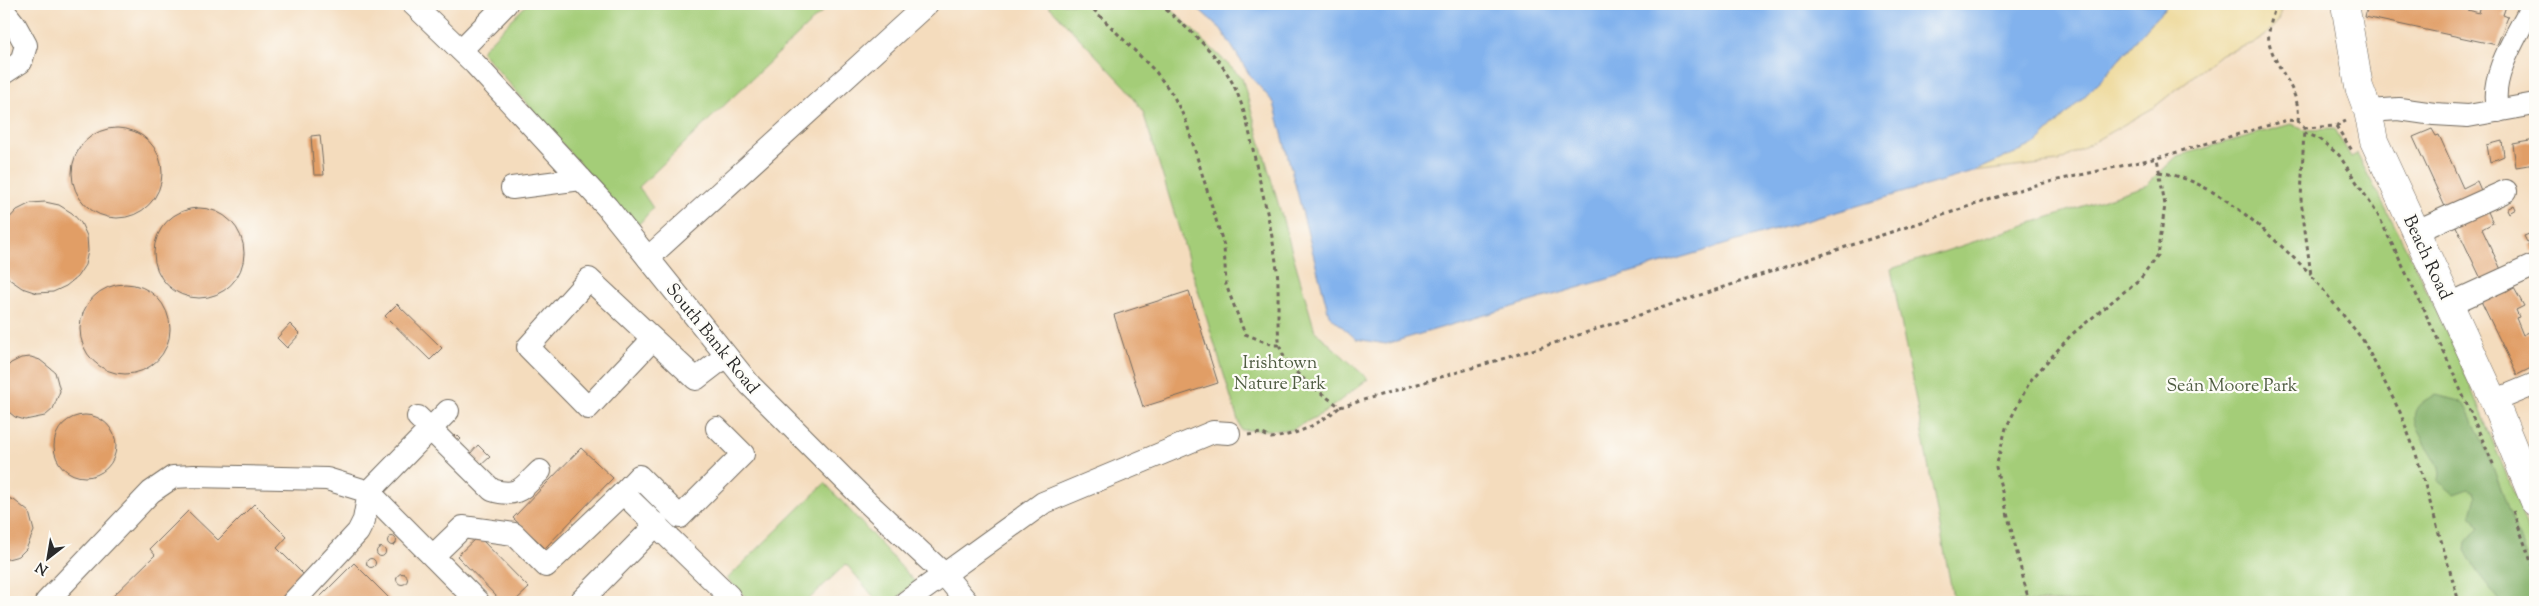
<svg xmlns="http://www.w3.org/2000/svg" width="2539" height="606" viewBox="0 0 2539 606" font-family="'Sorts Mill Goudy',serif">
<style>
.green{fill:#a4cd78;stroke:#687c52}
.forest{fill:#83b068;stroke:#576e4a}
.sand{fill:#eeda9e;stroke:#8c8264}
.water{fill:#82b2ed;stroke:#566e8c}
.building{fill:#e19e66}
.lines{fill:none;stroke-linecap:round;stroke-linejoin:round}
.minor-casing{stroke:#71695e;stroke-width:24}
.major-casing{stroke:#71695e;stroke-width:29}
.path{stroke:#71695e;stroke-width:3;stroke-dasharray:4 4;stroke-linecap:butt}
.minor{stroke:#fff;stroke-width:22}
.major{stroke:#fff;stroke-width:28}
.labels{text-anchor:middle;stroke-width:4.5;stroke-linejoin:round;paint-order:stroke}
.street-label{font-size:18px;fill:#2b2b2b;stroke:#fdfcf7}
.park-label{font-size:18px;fill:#4f5c42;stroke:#fdfcf7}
</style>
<rect width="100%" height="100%" fill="#fdfcf7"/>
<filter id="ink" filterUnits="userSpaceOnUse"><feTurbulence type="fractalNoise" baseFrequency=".02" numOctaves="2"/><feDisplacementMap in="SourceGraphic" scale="10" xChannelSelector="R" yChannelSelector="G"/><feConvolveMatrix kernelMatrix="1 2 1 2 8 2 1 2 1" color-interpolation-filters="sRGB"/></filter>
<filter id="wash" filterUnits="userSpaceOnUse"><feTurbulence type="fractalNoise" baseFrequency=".0096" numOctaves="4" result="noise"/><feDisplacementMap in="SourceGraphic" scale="20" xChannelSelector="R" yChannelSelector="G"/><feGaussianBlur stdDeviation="1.12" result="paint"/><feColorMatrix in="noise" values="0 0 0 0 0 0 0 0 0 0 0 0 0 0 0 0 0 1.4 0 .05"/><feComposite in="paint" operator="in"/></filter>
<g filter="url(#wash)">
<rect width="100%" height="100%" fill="#f4dcbd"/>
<!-- green -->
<g class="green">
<polygon points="527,4 830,4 639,187 653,208 639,224 620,210 481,51"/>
<polygon points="1047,4 1166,4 1242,78 1315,331 1368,379 1325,412 1291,430 1241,430 1143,112 1127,88"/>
<polygon points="2291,124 2304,130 2335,129 2351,157 2357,154 2409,253 2458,357 2514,493 2535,549 2535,602 1954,602 1891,269 2147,185 2177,156"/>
<polygon points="825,483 915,582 893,602 878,602 846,564 806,602 751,602 727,579"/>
</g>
<!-- forest -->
<path class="forest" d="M2436 395 2459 401 2466 406 2488 454 2535 581V602H2501L2477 572 2465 550 2466 542 2479 527 2471 514 2476 497 2474 492 2468 489 2454 494 2438 481C2452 457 2380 416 2436 395Z"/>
<!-- sand -->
<polygon class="sand" points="2168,4 2283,4 2279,20 2265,36 2254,43 2221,54 2153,108 2058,162 1973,172 2037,143 2103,78"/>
<!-- water -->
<polygon class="water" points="1193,4 2168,4 2103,78 2037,143 1973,172 1386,344 1356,339 1329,315 1274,103 1251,77 1221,29"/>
<g id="blocks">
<!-- building -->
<g class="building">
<polygon points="2368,4 2463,4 2461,8 2479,13 2481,4 2502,4 2506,6 2503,15 2508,17 2497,45 2365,17"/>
<circle cx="117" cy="173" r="45"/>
<polygon points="2432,129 2436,136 2439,135 2463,188 2477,181 2483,195 2447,211 2413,137"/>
<polygon points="320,135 324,175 314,175 311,136"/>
<polygon points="2535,140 2535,164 2516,167 2513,144"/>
<polygon points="2502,141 2504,156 2490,162 2487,145"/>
<polygon points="45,202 59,205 72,213 81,223 87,236 88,251 85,265 77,277 66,286 53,292 37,293 22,288 9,279 4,270 4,224 17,210 31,203"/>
<polygon points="2485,205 2493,223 2482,229 2504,276 2484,285 2453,220"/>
<polygon points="2514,205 2516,209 2509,213 2507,209"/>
<circle cx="199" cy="253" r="45"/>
<polygon points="2529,234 2532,240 2527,242 2524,236"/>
<polygon points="2532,244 2535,250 2531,251 2528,245"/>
<polygon points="2503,283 2507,292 2514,288 2524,306 2516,310 2519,317 2516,318 2523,335 2535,329 2535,366 2517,375 2479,297"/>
<circle cx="125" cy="329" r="45"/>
<polygon points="1189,291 1218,383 1143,407 1114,315"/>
<polygon points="397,304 442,348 430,360 385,316"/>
<polygon points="290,324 300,334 287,348 277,338"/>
<polygon points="31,357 40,360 55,372 60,391 53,409 45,416 25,420 15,417 4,408 4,370 11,363 21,358"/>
<circle cx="85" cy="446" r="31"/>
<polygon points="456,434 461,439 456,444 451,439"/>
<polygon points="478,445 490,457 480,466 469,455"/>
<polygon points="581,448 613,478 545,548 513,518"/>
<polygon points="4,497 14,500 29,512 34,531 26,549 19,556 4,560"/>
<polygon points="254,504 287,537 277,548 304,575 277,602 107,602 155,555 150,549 188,511 218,540"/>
<polygon points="478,536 529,588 514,602 502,602 457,556"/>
<circle cx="392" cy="541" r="4.5"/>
<circle cx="381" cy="552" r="4.5"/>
<circle cx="371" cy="563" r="4.5"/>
<polygon points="354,563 391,600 389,602 315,602"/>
<circle cx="402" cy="579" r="5.5"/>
</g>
</g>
</g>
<g filter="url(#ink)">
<use href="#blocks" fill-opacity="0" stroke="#71695e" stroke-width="1"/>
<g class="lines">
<!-- minor casing -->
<g class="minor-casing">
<g id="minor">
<polyline points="413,4 475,64 607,207 750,385 867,502 944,574 967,602"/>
<polyline points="4,11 15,25 26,45 21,62 4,73"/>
<polyline points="461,50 506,4"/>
<polyline points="2368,111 2399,109 2434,114 2468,116 2535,104"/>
<path d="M2498 111C2487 79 2518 33 2533 4"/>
<polyline points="512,188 581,179"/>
<polyline points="2417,231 2506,191"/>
<polyline points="648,258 927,4"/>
<polyline points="2450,304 2535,265"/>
<polyline points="653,339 588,408 528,347 589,279 696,379 726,356"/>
<polyline points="2494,401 2535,384"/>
<path d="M418 417 492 490C518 498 522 488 540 471"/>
<polyline points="623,493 639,476 680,517 743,454 717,428"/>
<polyline points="433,556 463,527 514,534 546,566 623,493 729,596 732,602"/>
<polyline points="46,602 151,492 173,477 194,476 327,479 369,492 478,602"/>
<polyline points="293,602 358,532 364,520 369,492 448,411"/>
<polyline points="580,602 657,524"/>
<polyline points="906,602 1043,503 1213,432 1229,433"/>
</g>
</g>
<!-- major casing -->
<g class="major-casing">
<polyline id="major" points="2345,4 2359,87 2368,111 2374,141 2494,401 2535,502"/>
</g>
<!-- path -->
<g class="path">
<polyline points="1088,4 1156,72 1173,95 1186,121 1224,246 1226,285 1245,334 1273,345 1280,345"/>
<path d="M1160 4C1185 27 1216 51 1232 82 1246 109 1251 140 1257 169 1265 203 1273 235 1277 270 1280 289 1275 339 1282 353 1294 376 1319 391 1340 407L1539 348 2031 186 2157 158 2287 120 2298 121 2304 128 2301 200 2311 275 2363 340 2400 412 2416 454 2459 602"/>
<path d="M2275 4C2274 14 2267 31 2269 42 2275 69 2302 91 2298 121"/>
<polyline points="2336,126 2353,152"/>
<polyline points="2304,128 2336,126 2346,121"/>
<polyline points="2304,133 2318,138 2339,155 2378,215 2443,350 2494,466"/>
<path d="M2159 172C2221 182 2267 234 2311 274"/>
<path d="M1248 435 1261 433 1271 438C1298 435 1319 424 1340 407"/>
<polyline points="2513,511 2535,573"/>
<polyline points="2029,602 1996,467 2006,428 2030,381 2071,335 2141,278 2158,256 2165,205 2157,158"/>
</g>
<!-- minor -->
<use href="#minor" class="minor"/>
<!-- major -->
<use href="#major" class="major"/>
</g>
</g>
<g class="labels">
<!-- street labels -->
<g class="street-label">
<text transform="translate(2428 257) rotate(65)" y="6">Beach Road</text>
<text transform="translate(713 338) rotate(51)" y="6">South Bank Road</text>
</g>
<!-- park labels -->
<g class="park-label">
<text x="1280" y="368">Irishtown<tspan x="1280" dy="21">Nature Park</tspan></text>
<text x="2232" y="391">Seán Moore Park</text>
</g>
</g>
<!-- margin -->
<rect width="2539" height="606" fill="none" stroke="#fdfcf7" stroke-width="20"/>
<!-- north arrow -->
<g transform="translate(48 558) rotate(211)" stroke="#fdfcf7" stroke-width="4" paint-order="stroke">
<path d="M0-4L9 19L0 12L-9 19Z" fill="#2b2b2b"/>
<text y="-8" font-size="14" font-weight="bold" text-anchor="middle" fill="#2b2b2b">N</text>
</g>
</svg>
